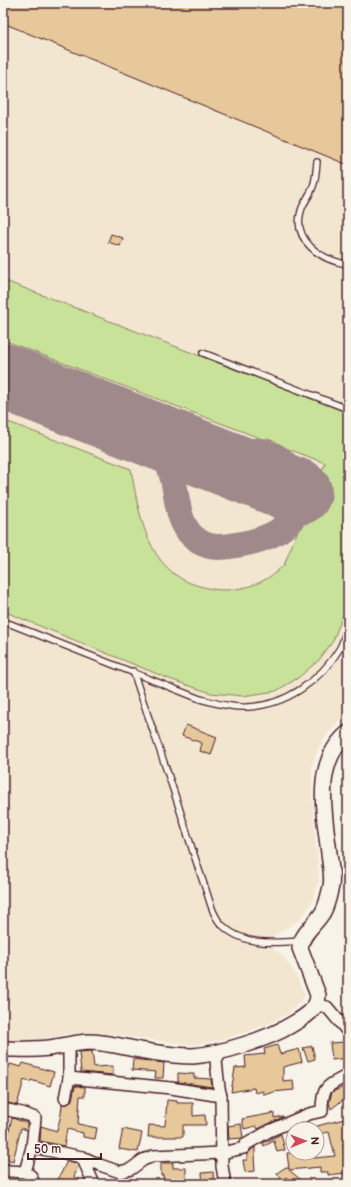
<svg xmlns="http://www.w3.org/2000/svg" width="351" height="1187" viewBox="0 0 351 1187" font-family="'Balsamiq Sans',sans-serif">
<style>
.built{fill:#f2e6d1}
.green{fill:#c9e299;stroke:#8a8062}
.lines{fill:none;stroke-linecap:round;stroke-linejoin:round}
.taxiway{stroke:#a0898a;stroke-width:26}
.runway{stroke:#a0898a;stroke-width:66}
.building{fill:#e7c89a;stroke:#4a1f2b}
.service-casing{stroke:#4a1f2b;stroke-width:8}
.minor-casing{stroke:#4a1f2b;stroke-width:14}
.secondary-casing{stroke:#4a1f2b;stroke-width:18}
.service{stroke:#f7f3e8;stroke-width:5.5}
.minor{stroke:#f7f3e8;stroke-width:11}
.secondary{stroke:#f7f3e8;stroke-width:15}
</style>
<rect width="100%" height="100%" fill="#f7f3e8"/>
<filter id="ink" filterUnits="userSpaceOnUse"><feTurbulence type="fractalNoise" baseFrequency=".025" numOctaves="2"/><feDisplacementMap in="SourceGraphic" scale="8" xChannelSelector="R" yChannelSelector="G"/><feConvolveMatrix kernelMatrix="1 2 1 2 8 2 1 2 1" color-interpolation-filters="sRGB"/></filter>
<g filter="url(#ink)">
<!-- built -->
<polygon class="built" points="3,3 348,3 348,714 338,722 326,736 318,749 312,766 312,797 319,875 319,881 315,894 311,904 298,921 273,936 273,950 281,953 294,971 305,995 300,1002 289,1013 270,1023 243,1033 212,1042 192,1045 111,1034 81,1033 69,1034 16,1044 3,1044"/>
<!-- green -->
<path class="green" d="M3 280 348 413V602L333 641 319 660 298 678 276 691 243 696 211 693 172 680 3 611V420L131 469C139 514 147 572 199 586 208 588 215 590 223 590 249 589 265 583 284 565L325 463 3 340Z"/>
<g class="lines">
<!-- taxiway -->
<path class="taxiway" d="M144 432C153 443 166 455 170 469 179 493 174 524 198 541 212 550 226 547 242 544 275 538 312 519 295 478 289 465 280 457 267 452 254 448 239 455 225 455 215 455 205 453 195 452"/>
<!-- runway -->
<polyline class="runway" points="3,376 299,492"/>
</g>
<!-- building -->
<g class="building">
<polygon points="3,3 348,3 348,165 3,23"/>
<polygon points="111,234 123,238 120,246 108,242"/>
<polygon points="186,725 217,737 211,755 200,751 202,743 182,736"/>
<polygon points="345,1042 347,1058 332,1060 330,1043"/>
<polygon points="277,1045 280,1054 299,1049 302,1062 283,1067 283,1081 293,1080 294,1090 272,1092 272,1093 263,1094 263,1091 255,1093 254,1088 231,1092 235,1068 246,1067 245,1056 265,1054 264,1049"/>
<polygon points="312,1046 315,1059 308,1061 303,1048"/>
<polygon points="92,1051 94,1067 113,1066 113,1075 81,1072 79,1052"/>
<polygon points="133,1059 164,1063 163,1078 155,1078 156,1072 132,1070"/>
<polygon points="23,1063 54,1072 50,1086 31,1080 30,1082 24,1080 17,1105 3,1102 3,1096 8,1079 6,1079 10,1064 21,1067"/>
<polygon points="178,1073 194,1074 194,1078 211,1079 212,1087 178,1082"/>
<polygon points="348,1085 348,1096 331,1109 329,1103 332,1092"/>
<polygon points="75,1086 85,1087 85,1096 80,1096 78,1124 97,1128 95,1139 83,1137 83,1133 67,1129 64,1146 40,1141 41,1126 57,1131 61,1114 62,1104 68,1104 72,1100"/>
<polygon points="167,1100 177,1101 177,1103 193,1103 193,1116 205,1115 206,1125 183,1125 183,1137 148,1137 149,1125 165,1126"/>
<polygon points="274,1113 274,1118 283,1116 283,1117 258,1129 256,1126 244,1129 242,1119"/>
<polygon points="12,1118 27,1123 27,1130 21,1128 13,1161 3,1158 3,1138 7,1139"/>
<polygon points="348,1118 348,1142 343,1144 346,1173 328,1175 328,1172 320,1172 320,1167 289,1170 306,1184 293,1184 286,1177 282,1180 277,1173 286,1167 289,1169 287,1153 314,1153 314,1158 335,1156 329,1132 317,1134 317,1126"/>
<polygon points="241,1124 243,1138 229,1139 228,1126"/>
<polygon points="123,1129 142,1133 138,1152 119,1149"/>
<polygon points="281,1134 285,1150 277,1152 274,1141 264,1146 263,1143"/>
<polygon points="255,1147 255,1157 254,1157 255,1171 245,1172 243,1160 247,1160 247,1154"/>
<polygon points="67,1161 77,1163 78,1166 74,1177 86,1184 56,1184"/>
<polygon points="161,1163 173,1163 173,1168 186,1168 186,1184 164,1184 163,1175 161,1176"/>
<polygon points="213,1172 214,1184 203,1184 202,1173"/>
</g>
<g class="lines">
<!-- service casing -->
<g class="service-casing">
<g id="service">
<path d="M317 162C316 171 316 181 312 189 309 197 303 203 301 211 292 241 322 261 348 264"/>
<polyline points="203,353 348,409"/>
<path d="M3 621 200 699C216 703 232 708 248 707 287 705 321 680 340 648 343 642 345 634 348 628"/>
<path d="M133 671C146 711 160 750 173 789 184 822 194 857 206 890 210 902 213 916 222 925 243 946 273 943 300 941"/>
</g>
</g>
<!-- minor casing -->
<g class="minor-casing">
<g id="minor">
<polyline points="317,1005 327,1007 348,1032"/>
<polyline points="221,1052 216,1061 219,1088 221,1096 222,1166 225,1184"/>
<polyline points="69,1078 171,1088 221,1096"/>
<polyline points="65,1098 69,1078 69,1044"/>
<path d="M3 1109 22 1113 35 1118 32 1147 82 1157 100 1165 120 1172 131 1169 143 1160 153 1156 222 1153 244 1148 245 1145 269 1131 309 1114 322 1111C322 1085 327 1087 348 1075"/>
<polyline points="82,1157 94,1184"/>
<polyline points="3,1169 9,1171 25,1172 32,1147"/>
<polyline points="25,1172 31,1176 34,1184"/>
</g>
</g>
<!-- secondary casing -->
<g class="secondary-casing">
<path id="secondary" d="M3 1049C18 1049 33 1050 49 1048 62 1046 75 1043 88 1042 109 1042 130 1049 151 1052 164 1054 180 1056 193 1056 220 1054 268 1039 291 1025 303 1018 318 1010 318 995L300 948C301 934 316 924 323 912 327 905 329 895 331 886 333 876 330 864 329 853 324 812 313 763 348 733"/>
</g>
<!-- service -->
<use href="#service" class="service"/>
<!-- minor -->
<use href="#minor" class="minor"/>
<!-- secondary -->
<use href="#secondary" class="secondary"/>
</g>
</g>
<!-- margin -->
<rect width="351" height="1187" fill="none" stroke="#f7f3e8" stroke-width="16"/>
<rect x="8" y="8" width="335" height="1171" fill="none" stroke="#4a1f2b" stroke-width="1.5" filter="url(#ink)"/>
<!-- north arrow -->
<g transform="translate(305 1141) rotate(89)"><circle r="19" fill="#f7f3e8" stroke="#b29e9c"/>
<path d="M0-3L7 15L0 10L-7 15Z" fill="#d1495b"/>
<text y="-6" font-size="11" font-weight="bold" text-anchor="middle" fill="#4a1f2b">N</text>
</g>
<!-- scale -->
<path d="M28 1153v6h73v-6" fill="none" stroke="#4a1f2b" stroke-width="2"/>
<text x="34" y="1153" font-size="12" fill="#4a1f2b" stroke="#f7f3e8" stroke-width="3" paint-order="stroke">50 m</text>
</svg>
